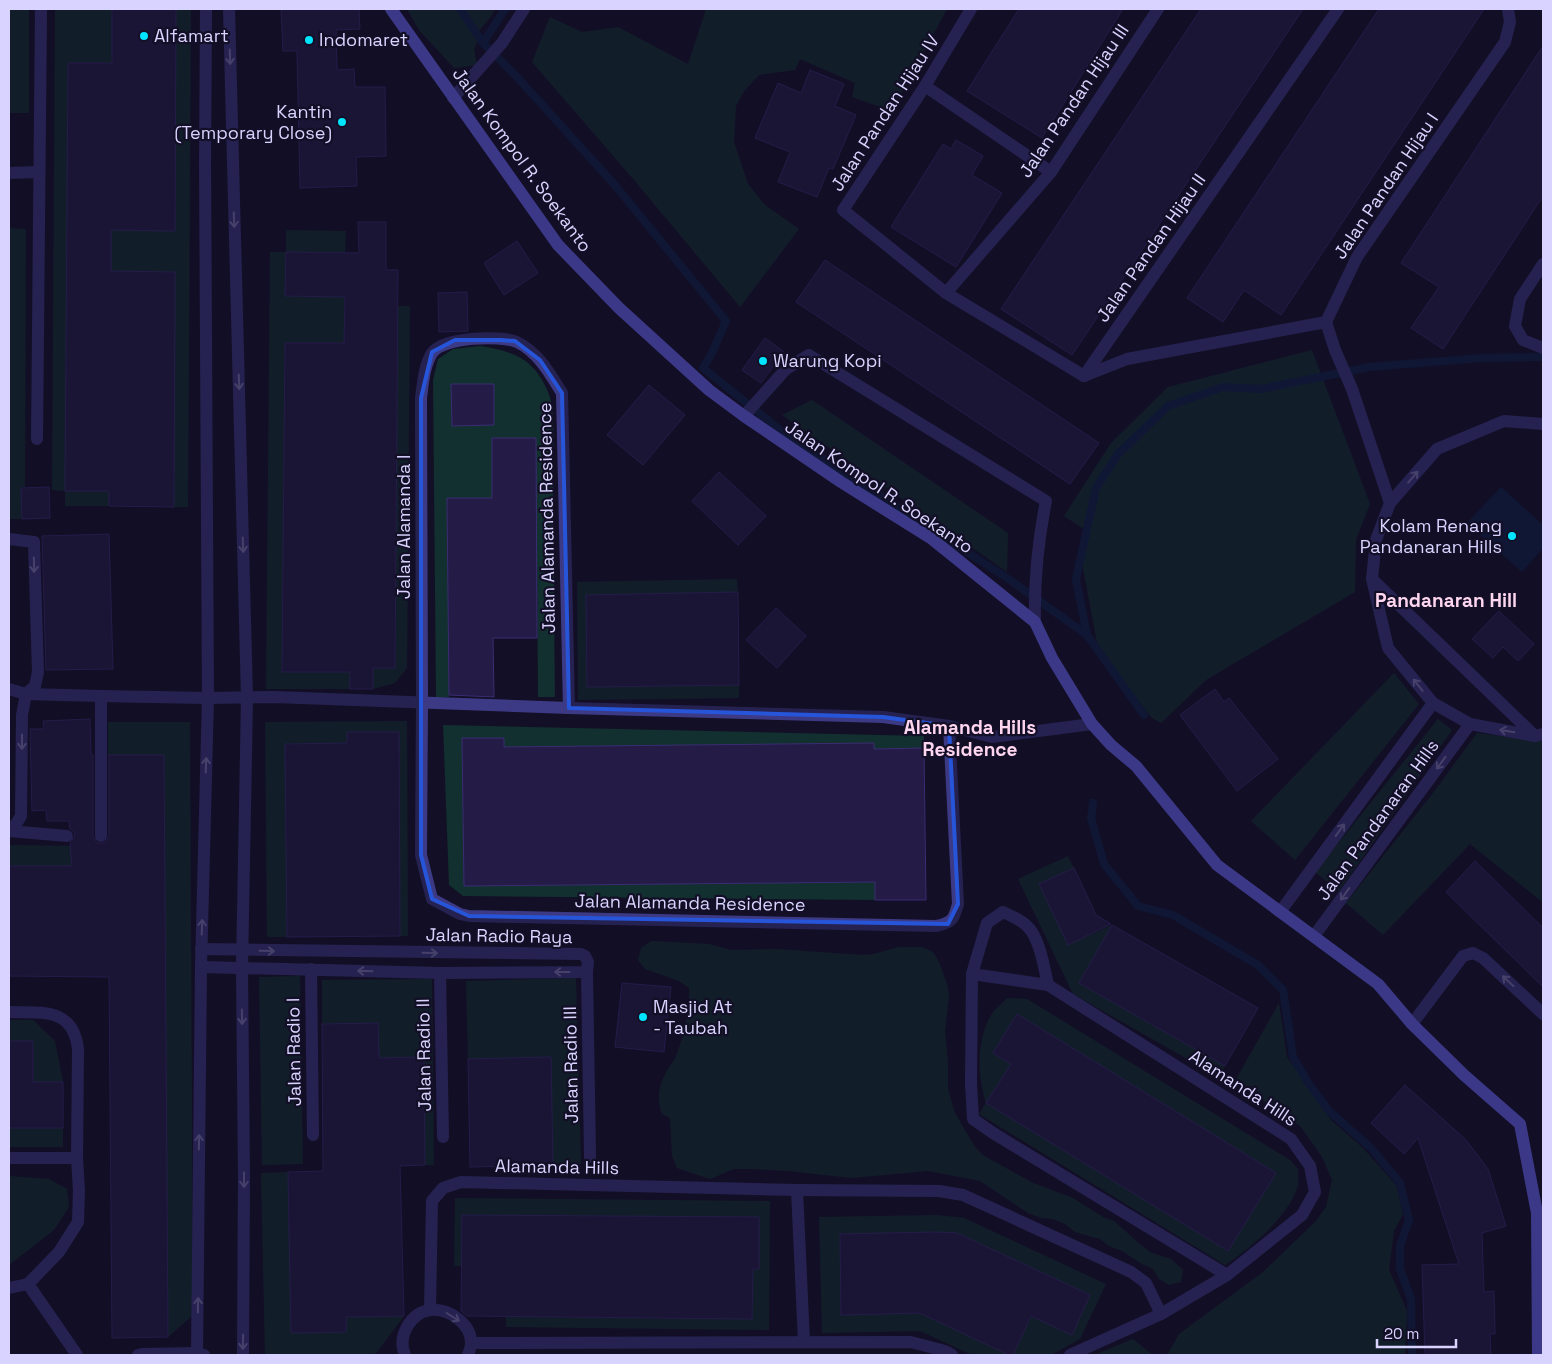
<svg xmlns="http://www.w3.org/2000/svg" width="1552" height="1364" viewBox="0 0 1552 1364" font-family="'Space Grotesk',sans-serif">
<style>
.green{fill:#12302f;fill-rule:evenodd}
.water{fill:#0c2248}
.lines{fill:none;stroke-linecap:round;stroke-linejoin:round}
.stream{stroke:#0c2248;stroke-width:8}
.building{fill:#241b47;stroke:#3b2d73}
.lane{stroke:#3d3a85;stroke-width:12}
.street{stroke:#3d3a85;stroke-width:12}
.secondary{stroke:#6f6bff;stroke-width:12}
.oneway{stroke:#837fbc}
.marked{fill:none;stroke:#2655da;stroke-width:4;stroke-linejoin:round}
.poi-dot{fill:#00e5ff;stroke:#130f26;stroke-width:2}
.labels{text-anchor:middle;stroke-width:4.5;stroke-linejoin:round;paint-order:stroke}
.poi-label{font-size:18px;fill:#d9d4ff;stroke:#130f26;text-anchor:start}
.street-label{font-size:18px;fill:#d9d4ff;stroke:#130f26}
.neighbourhood-label{font-size:19px;font-weight:bold;fill:#ffd6f0;stroke:#130f26}
</style>
<rect width="100%" height="100%" fill="#130f26"/>
<!-- green -->
<g class="green">
<rect x="9" y="9" width="20" height="104"/>
<polygon points="55,9 112,9 112,63 68,63 65,490 109,491 109,506 65,506 65,491 52,490"/>
<polygon points="176,9 191,9 188,507 174,507 175,272 111,271 111,230 175,230"/>
<polygon points="407,9 495,9 490,18 475,35 478,41 474,49 477,65 454,68 419,30"/>
<polygon points="706,9 947,9 892,111 852,97 855,83 800,59 795,70 759,75 744,91 736,106 734,142 748,184 765,205 799,229 740,307 634,180 532,62 550,17 582,32 618,27 688,64"/>
<polygon points="9,228 26,229 25,487 21,488 22,519 9,519"/>
<polygon points="286,230 346,231 345,253 286,252 285,296 344,297 344,343 285,343 282,672 342,672 350,668 350,689 266,689 270,252 286,252"/>
<polygon points="398,306 410,306 407,668 395,683 373,689 373,668 395,667"/>
<path d="M480 346C513 351 534 358 548 392 556 409 553 458 553 479 554 552 554 624 555 697H538L537 566 448 567 449 697 436 698 433 380 438 359 453 349ZM494 384V425H452L451 385ZM535 438 536 532H447V498H492V439Z"/>
<polygon points="1312,350 1370,504 1356,540 1355,592 1206,680 1161,723 1152,718 1098,648 1082,563 1090,533 1064,516 1111,443 1168,387"/>
<polygon points="812,400 1008,533 1007,572 782,415"/>
<polygon points="737,579 738,592 586,595 587,687 739,685 739,698 578,700 577,582"/>
<polygon points="1394,673 1419,704 1295,860 1251,821"/>
<polygon points="1438,719 1452,730 1339,891 1315,872"/>
<polygon points="407,721 408,936 400,936 398,732 347,732 347,743 286,744 287,937 267,937 265,722"/>
<polygon points="108,722 190,722 193,1315 168,1337 164,755 108,755"/>
<polygon points="443,725 924,736 924,748 874,749 836,744 504,747 462,739 464,886 875,882 875,900 463,896 449,885"/>
<polygon points="1477,733 1537,741 1543,740 1543,898 1541,901 1470,844 1383,935 1346,903 1433,793"/>
<polygon points="9,845 86,846 86,866 9,866"/>
<polygon points="1068,856 1074,868 1068,945 1112,925 1079,983 1225,1066 1219,1077 1073,994 1018,879"/>
<path d="M651 941 709 944 731 950 778 949 862 955 874 954 898 947H922L933 952 939 962 947 984 949 996 945 1031 948 1064V1089L955 1113 975 1147 983 1155 1031 1182 1073 1198 1103 1217 1114 1221 1142 1246 1152 1253 1171 1259 1183 1270 1181 1282 1169 1285 1159 1279 1153 1269 1142 1264 1122 1251 1109 1246 1100 1239 1075 1232 1065 1224 1053 1219 1041 1218 1028 1213 980 1181 928 1171 851 1178 789 1171 752 1169H734L710 1179 677 1168 672 1156 670 1118 662 1114C656 1098 659 1084 668 1069 670 1065 674 1061 676 1056 684 1035 690 1011 689 988L679 981 645 969 638 960 641 948Z"/>
<polygon points="300,976 303,1164 262,1165 259,977"/>
<polygon points="576,978 581,1164 553,1165 550,1057 468,1059 466,981"/>
<polygon points="432,979 434,1165 425,1165 424,1057 379,1058 378,1023 322,1024 322,980"/>
<path d="M1007 998 1027 999 1290 1160 1298 1169C1298 1174 1299 1180 1298 1185 1291 1214 1250 1249 1225 1265L979 1114 986 1103C977 1074 976 1038 993 1012 997 1007 1003 1003 1007 998ZM1017 1015 1276 1173 1228 1251 987 1103 1011 1064 993 1053Z"/>
<polygon points="1279,1003 1287,1057 1331,1120 1364,1149 1396,1185 1403,1214 1394,1231 1389,1270 1407,1311 1405,1355 1167,1355 1179,1334 1263,1272 1315,1222 1326,1207 1332,1180 1322,1157 1301,1127 1235,1081"/>
<polygon points="9,1020 33,1020 55,1041 63,1082 33,1082 33,1041 9,1041"/>
<rect x="9" y="1128" width="54" height="19"/>
<polygon points="288,1172 291,1333 346,1332 346,1317 404,1316 377,1352 373,1355 265,1355 261,1173"/>
<polygon points="9,1176 49,1179 67,1189 69,1207 54,1230 9,1265"/>
<polygon points="455,1198 770,1201 769,1330 506,1327 506,1317 752,1319 753,1269 759,1269 759,1217 463,1215 462,1266 454,1266"/>
<polygon points="937,1215 964,1218 1106,1284 1080,1339 1051,1355 1013,1355 1031,1316 1072,1335 1090,1295 957,1233 938,1232 840,1234 841,1315 920,1313 1009,1355 972,1355 920,1331 822,1333 819,1217"/>
<polygon points="1133,1339 1150,1353 1157,1355 1094,1355"/>
</g>
<!-- water -->
<polygon class="water" points="1501,487 1543,525 1543,548 1522,572 1467,523"/>
<g class="lines">
<!-- stream -->
<g class="stream">
<polyline points="460,9 483,43 516,76 614,184 726,321 712,353 703,368 785,434 1010,580 1087,635"/>
<polyline points="483,43 505,9"/>
<polyline points="1144,715 1087,635 1076,579 1096,488 1118,454 1168,406 1223,387 1261,389 1370,367 1481,358 1543,357"/>
<polyline points="1093,803 1091,818 1104,864 1138,906 1173,915 1258,965 1283,990 1293,1057 1307,1081 1329,1111 1371,1148 1400,1183 1409,1220 1400,1246 1400,1269 1411,1299 1412,1355"/>
</g>
</g>
<!-- building -->
<g class="building">
<polygon points="112,9 176,9 175,231 111,230 111,271 175,272 174,507 109,506 109,491 65,491 68,63 112,63"/>
<polygon points="281,9 359,9 360,29 336,30 337,70 354,69 355,87 385,87 386,156 356,157 357,186 300,188 297,51 283,51"/>
<polygon points="1019,9 1123,9 1042,138 967,91"/>
<polygon points="1201,9 1303,9 1072,355 1001,309"/>
<polygon points="1379,9 1484,9 1281,315 1244,290 1223,322 1187,298"/>
<polygon points="1543,46 1543,196 1443,349 1411,328 1439,287 1401,263"/>
<polygon points="810,70 844,84 835,106 856,115 833,169 829,168 817,197 778,182 790,152 755,138 778,83 801,93"/>
<polygon points="956,140 983,156 972,175 1002,193 956,267 891,227 943,144 951,149"/>
<polygon points="358,222 386,222 386,270 398,270 395,668 373,668 373,689 350,689 350,672 282,672 285,343 344,343 345,297 285,296 286,252 359,253"/>
<polygon points="517,241 538,273 504,295 484,263"/>
<polygon points="825,260 1099,443 1070,484 796,302"/>
<polygon points="467,292 468,331 439,332 438,293"/>
<polygon points="765,338 784,352 761,383 742,370"/>
<polygon points="451,384 494,384 494,425 452,426"/>
<polygon points="649,385 685,415 643,465 607,435"/>
<polygon points="492,438 536,438 537,638 493,638 494,697 449,695 447,498 492,498"/>
<polygon points="719,472 766,516 738,545 692,501"/>
<polygon points="49,487 50,518 22,519 21,488"/>
<polygon points="109,534 113,669 46,670 42,536"/>
<polygon points="738,592 739,685 587,687 586,595"/>
<polygon points="776,608 806,636 777,668 746,640"/>
<polygon points="1499,611 1534,644 1518,661 1503,647 1493,658 1472,639"/>
<polygon points="1215,689 1224,702 1229,698 1278,759 1237,791 1180,715"/>
<polygon points="90,719 91,755 93,755 93,836 97,843 105,843 109,836 109,755 164,755 168,1337 112,1338 109,977 9,976 9,866 72,866 70,843 75,836 74,832 70,829 69,821 47,821 46,810 32,811 30,729 44,729 43,721"/>
<polygon points="347,732 399,732 400,936 287,937 285,744 347,743"/>
<polygon points="462,738 504,738 504,747 874,743 874,749 924,748 926,900 875,900 875,882 464,886"/>
<polygon points="1475,861 1543,928 1543,987 1446,892"/>
<polygon points="1074,868 1096,915 1111,924 1068,945 1039,884"/>
<polygon points="1112,925 1258,1008 1225,1066 1079,983"/>
<polygon points="622,983 671,987 664,1052 615,1047"/>
<polygon points="1017,1014 1276,1173 1228,1251 986,1103 1011,1064 993,1053"/>
<polygon points="378,1023 379,1058 424,1057 425,1165 400,1166 404,1316 346,1317 346,1332 291,1333 288,1172 323,1171 322,1024"/>
<polygon points="9,1041 33,1041 33,1082 63,1082 63,1128 9,1128"/>
<polygon points="551,1057 553,1165 470,1167 468,1059"/>
<polygon points="1405,1085 1466,1140 1488,1169 1506,1226 1482,1233 1484,1292 1494,1291 1495,1334 1490,1334 1491,1355 1425,1355 1422,1265 1459,1264 1418,1138 1404,1154 1371,1123"/>
<polygon points="462,1215 759,1217 759,1269 753,1269 752,1319 467,1316 461,1311"/>
<polygon points="935,1232 957,1233 1090,1295 1072,1335 1031,1316 1013,1355 1009,1355 920,1313 841,1315 840,1234"/>
</g>
<g class="lines">
<!-- lane -->
<g class="lane">
<polyline points="453,98 502,43 524,9"/>
<path d="M744 416 786 369 809 355 1046 501C1038 541 1034 580 1035 622"/>
<polyline points="1372,579 1535,736"/>
<polyline points="1412,1024 1463,956 1473,953 1483,958 1543,1014"/>
</g>
<!-- street -->
<g class="street">
<polyline points="229,9 247,698 242,969 244,1177 243,1355"/>
<polyline points="971,9 925,86 843,210 946,293 1051,172 1158,9"/>
<polyline points="925,86 1051,172"/>
<polyline points="9,173 39,172"/>
<polyline points="1543,264 1520,299 1515,326 1523,340 1543,348"/>
<polyline points="946,293 1084,376"/>
<polyline points="1326,322 1335,350 1352,389 1390,503"/>
<polyline points="1084,376 1127,359 1326,322 1357,257 1505,42 1510,22 1508,9"/>
<polyline points="1084,376 1338,9"/>
<polyline points="1543,424 1504,421 1437,449 1390,503 1376,540 1372,579 1388,648 1433,703 1470,724 1535,736 1543,734"/>
<polyline points="37,439 41,9"/>
<polyline points="9,539 34,542 38,672 35,686 26,694 22,715 21,816 16,824 9,830"/>
<polyline points="9,689 26,694 101,696 208,698 274,697 569,708 883,717 949,726 992,737 1092,724"/>
<polyline points="101,696 101,836"/>
<path d="M569 708 562 393C550 374 539 353 517 342 500 335 443 337 432 353 424 366 423 383 421 398L422 703 421 855 432 899 460 914 469 916 936 926C952 923 954 919 958 904L949 726"/>
<polyline points="9,831 67,836"/>
<polyline points="1280,912 1433,703"/>
<polyline points="1314,936 1470,724"/>
<polyline points="201,967 440,973 587,972 588,962 585,956 581,954 201,949"/>
<polyline points="311,969 313,1135"/>
<polyline points="587,972 590,1157"/>
<polyline points="440,973 443,1137"/>
<polyline points="972,974 1048,985 1291,1139 1310,1166 1315,1192 1302,1215 1227,1275 1161,1314 1070,1355"/>
<path d="M1048 985C1044 968 1040 938 1027 926 1020 919 1011 916 1003 912L987 923 972 974 971 1084 973 1119 993 1133 1227 1275"/>
<path d="M9 1012C42 1013 73 1007 78 1049L77 1158 79 1191 78 1222 59 1252 28 1284 77 1355"/>
<polyline points="9,1158 77,1158"/>
<polyline points="797,1190 804,1342"/>
<polyline points="9,1288 28,1284"/>
<polyline points="430,1310 432,1201 443,1188 461,1182 797,1190 939,1191 963,1195 1131,1272 1146,1283 1161,1314"/>
<polyline points="471,1343 911,1342 945,1351 952,1355"/>
<polyline points="197,1353 201,967 208,698 205,165 206,9"/>
<polyline points="138,1355 142,1354 197,1353 204,1355"/>
<path d="M405 1355C397 1337 410 1313 430 1310 449 1308 472 1324 471 1344 471 1347 469 1352 468 1355"/>
</g>
<!-- secondary -->
<polyline class="secondary" points="391,9 558,245 619,308 709,390 744,416 841,482 932,539 1035,622 1052,658 1092,724 1111,745 1136,766 1217,865 1378,984 1412,1024 1464,1075 1520,1124 1537,1213 1538,1355"/>
</g>
<!-- one-way arrows -->
<defs><path id="oneway-shaft" d="M-6 0H5M1.5-3L5.5 0L1.5 3" fill="none" stroke-width="1.6" stroke-linecap="round" stroke-linejoin="round" transform="scale(1.25)"/></defs>
<g class="oneway">
<use href="#oneway-shaft" transform="translate(230 57) rotate(88)"/>
<use href="#oneway-shaft" transform="translate(234 220) rotate(88)"/>
<use href="#oneway-shaft" transform="translate(239 382) rotate(88)"/>
<use href="#oneway-shaft" transform="translate(1413 477) rotate(-49)"/>
<use href="#oneway-shaft" transform="translate(243 545) rotate(88)"/>
<use href="#oneway-shaft" transform="translate(34 565) rotate(89)"/>
<use href="#oneway-shaft" transform="translate(1418 685) rotate(-129)"/>
<use href="#oneway-shaft" transform="translate(1507 731) rotate(-170)"/>
<use href="#oneway-shaft" transform="translate(22 742) rotate(90)"/>
<use href="#oneway-shaft" transform="translate(1441 763) rotate(126)"/>
<use href="#oneway-shaft" transform="translate(206 765) rotate(-88)"/>
<use href="#oneway-shaft" transform="translate(1340 830) rotate(-54)"/>
<use href="#oneway-shaft" transform="translate(1345 894) rotate(126)"/>
<use href="#oneway-shaft" transform="translate(202 927) rotate(-88)"/>
<use href="#oneway-shaft" transform="translate(267 951) rotate(1)"/>
<use href="#oneway-shaft" transform="translate(430 953) rotate(1)"/>
<use href="#oneway-shaft" transform="translate(365 971) rotate(-178)"/>
<use href="#oneway-shaft" transform="translate(562 972) rotate(180)"/>
<use href="#oneway-shaft" transform="translate(1508 981) rotate(-137)"/>
<use href="#oneway-shaft" transform="translate(242 1017) rotate(89)"/>
<use href="#oneway-shaft" transform="translate(199 1142) rotate(-89)"/>
<use href="#oneway-shaft" transform="translate(244 1180) rotate(90)"/>
<use href="#oneway-shaft" transform="translate(198 1305) rotate(-89)"/>
<use href="#oneway-shaft" transform="translate(453 1317) rotate(32)"/>
<use href="#oneway-shaft" transform="translate(243 1342) rotate(91)"/>
</g>
<!-- marked area -->
<path d="M0 0H1552V1364H0ZM455 340H501L515 341 540 360 562 393 569 708 883 717 949 726 958 904 948 924 469 916 432 899 421 855V398L432 352Z" fill="#130f26" fill-opacity=".55" fill-rule="evenodd"/>
<path class="marked" d="M455 340H501L515 341 540 360 562 393 569 708 883 717 949 726 958 904 948 924 469 916 432 899 421 855V398L432 352Z"/>
<!-- markers -->
<g class="poi-dot">
<circle cx="144" cy="36" r="5"/>
<circle cx="309" cy="40" r="5"/>
<circle cx="342" cy="122" r="5"/>
<circle cx="763" cy="361" r="5"/>
<circle cx="1512" cy="536" r="5"/>
<circle cx="643" cy="1017" r="5"/>
</g>
<g class="labels">
<!-- poi labels -->
<g class="poi-label">
<text x="154" y="42">Alfamart</text>
<text x="319" y="46">Indomaret</text>
<text x="332" y="118" text-anchor="end">Kantin<tspan x="332" dy="21">(Temporary Close)</tspan></text>
<text x="773" y="367">Warung Kopi</text>
<text x="1502" y="532" text-anchor="end">Kolam Renang<tspan x="1502" dy="21">Pandanaran Hills</tspan></text>
<text x="653" y="1013">Masjid At<tspan x="653" dy="21">- Taubah</tspan></text>
</g>
<!-- street labels -->
<g class="street-label">
<text transform="translate(1074 101) rotate(-56)" y="6">Jalan Pandan Hijau III</text>
<text transform="translate(885 113) rotate(-57)" y="6">Jalan Pandan Hijau IV</text>
<text transform="translate(522 160) rotate(54)" y="6">Jalan Kompol R. Soekanto</text>
<text transform="translate(1386 186) rotate(-56)" y="6">Jalan Pandan Hijau I</text>
<text transform="translate(1151 248) rotate(-55)" y="6">Jalan Pandan Hijau II</text>
<text transform="translate(879 487) rotate(34)" y="6">Jalan Kompol R. Soekanto</text>
<text transform="translate(547 518) rotate(-91)" y="6">Jalan Alamanda Residence</text>
<text transform="translate(404 527) rotate(-90)" y="6">Jalan Alamanda I</text>
<text transform="translate(1378 820) rotate(-54)" y="6">Jalan Pandanaran Hills</text>
<text transform="translate(690 903) rotate(1)" y="6">Jalan Alamanda Residence</text>
<text transform="translate(499 936) rotate(1)" y="6">Jalan Radio Raya</text>
<text transform="translate(294 1052) rotate(-91)" y="6">Jalan Radio I</text>
<text transform="translate(424 1055) rotate(-91)" y="6">Jalan Radio II</text>
<text transform="translate(571 1065) rotate(-91)" y="6">Jalan Radio III</text>
<text transform="translate(1243 1088) rotate(33)" y="6">Alamanda Hills</text>
<text transform="translate(557 1167) rotate(1)" y="6">Alamanda Hills</text>
</g>
<!-- neighbourhood labels -->
<g class="neighbourhood-label">
<text x="1446" y="607">Pandanaran Hill</text>
<text x="970" y="734">Alamanda Hills<tspan x="970" dy="22">Residence</tspan></text>
</g>
</g>
<!-- border -->
<rect width="1552" height="1364" fill="none" stroke="#d9d4ff" stroke-width="20"/>
<!-- scale -->
<path d="M1377 1339v8h79v-8" fill="none" stroke="#d9d4ff" stroke-width="2.5"/>
<text x="1384" y="1339" font-size="15" fill="#d9d4ff" stroke="#130f26" stroke-width="4" paint-order="stroke">20 m</text>
</svg>
